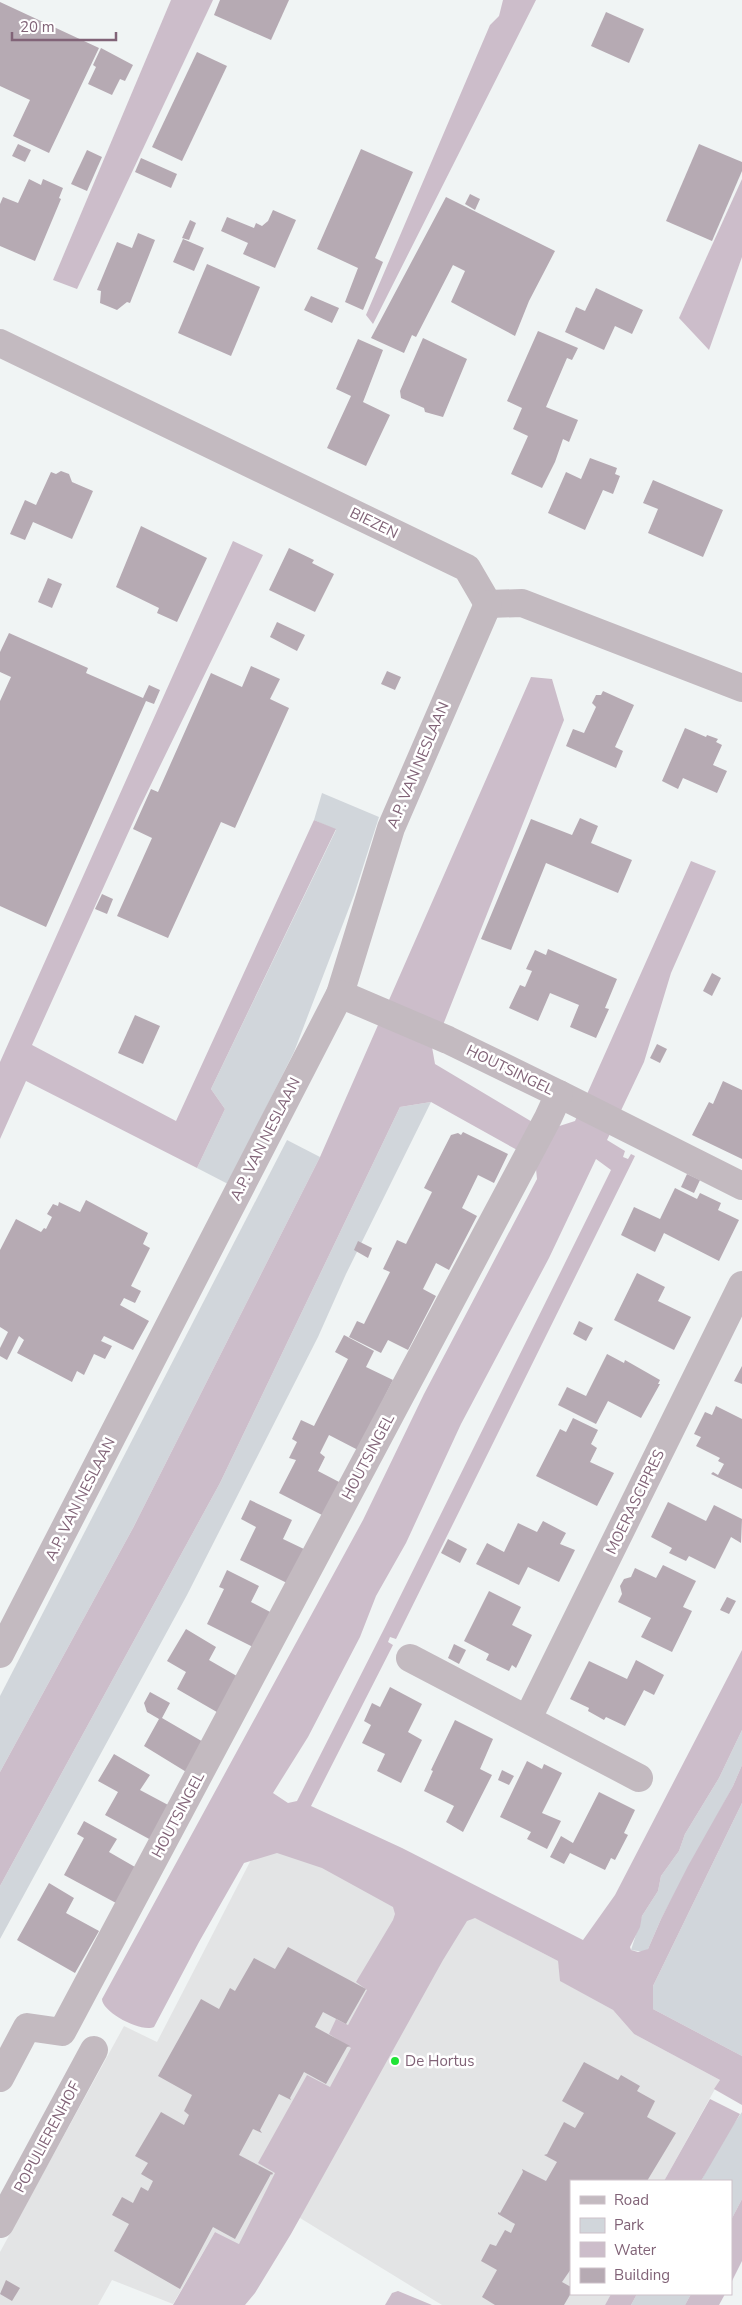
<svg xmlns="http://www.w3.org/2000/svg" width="742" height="2305" viewBox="0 0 742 2305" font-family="'Nunito Sans',sans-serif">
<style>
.built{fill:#e3e4e5}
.green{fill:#d1d6db}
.water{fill:#ccbdca;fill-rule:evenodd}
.building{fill:#b6aab3}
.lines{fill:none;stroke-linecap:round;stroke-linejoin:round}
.minor{stroke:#c3bac0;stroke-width:28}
.poi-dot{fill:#20e336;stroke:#fff;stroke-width:2}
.labels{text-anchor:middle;stroke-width:5;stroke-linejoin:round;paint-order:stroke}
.street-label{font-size:15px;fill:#816377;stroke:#fff}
.poi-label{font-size:15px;fill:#816377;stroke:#fff;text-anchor:start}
</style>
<rect width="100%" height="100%" fill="#f0f4f4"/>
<!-- built -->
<polygon class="built" points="300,1845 476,1918 558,1961 561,1981 613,2010 634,2034 720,2080 664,2181 571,2181 571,2294 611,2294 605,2305 442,2305 300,2218 239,2244 215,2232 173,2304 112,2280 98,2305 0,2305 0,2252 124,2026 157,2042 254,1854"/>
<!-- green -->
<g class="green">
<polygon points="322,793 379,817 354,895 294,1052 228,1184 197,1168 225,1109 211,1089 336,830 314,820"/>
<polygon points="431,1102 346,1274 318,1337 187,1595 0,1939 0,1886 220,1483 400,1107"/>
<polygon points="287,1140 320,1157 133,1528 0,1772 0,1696"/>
<polygon points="742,1730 742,1765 733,1786 661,1919 648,1949 645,1952 631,1950 642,1916 658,1891 661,1876 679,1851 685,1834 719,1778"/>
<polygon points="742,1803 742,2056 653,2009 653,1986"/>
<polygon points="742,2112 742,2199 731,2220 731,2181 701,2181 724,2138"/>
<polygon points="637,2294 691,2294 685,2305 631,2305"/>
</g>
<!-- water -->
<g class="water">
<polygon points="171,0 213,0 77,289 53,280"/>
<polygon points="503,0 536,0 373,324 366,315 490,25 499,16"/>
<polygon points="742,179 742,257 709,350 679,318"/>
<polygon points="233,541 263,555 139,809 32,1045 176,1121 314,820 336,829 211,1089 225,1109 197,1168 26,1081 0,1139 0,1062"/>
<polygon points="531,677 552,679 564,720 443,1025 432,1047 435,1064 534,1123 519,1151 431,1102 400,1107 220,1483 0,1886 0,1772 133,1528 320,1157"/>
<path d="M691 861 716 871 671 973 644 1062 607 1140 625 1151 623 1157 628 1159 631 1154 635 1156 399 1633 396 1639 390 1637 388 1642 393 1645 311 1806 402 1848 583 1940 615 1895 742 1650V1730L719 1778 685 1834 679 1851 661 1876 658 1891 642 1916 640 1927 630 1947 631 1950 638 1952 648 1949 661 1919 688 1866 733 1786 742 1765V1803L653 1986V2009L742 2056V2105L714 2089 720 2080 634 2034 613 2010 560 1981 558 1961 475 1918 467 1921 443 1960 291 2234 255 2293 245 2305H173L215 2232 239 2244 275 2173 258 2163 307 2075 330 2087 351 2048 329 2034 336 2019 348 2025 367 1990 356 1982 393 1920 395 1914 393 1907 322 1868 277 1853 244 1863 199 1942 154 2027C141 2033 102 2012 102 1999L363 1520 424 1394 537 1179 535 1159 550 1129 575 1121ZM596 1159 611 1170 385 1627 297 1801 288 1803 273 1793 308 1737 360 1637 376 1596 406 1543 461 1424 549 1258Z"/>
<polygon points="710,2099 740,2114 701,2181 664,2181"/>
<polygon points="742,2199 742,2261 731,2283 731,2220"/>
<polygon points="398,2291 432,2305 385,2305 392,2293"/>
<polygon points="611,2294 637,2294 631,2305 605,2305"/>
<polygon points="691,2294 725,2294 719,2305 685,2305"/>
</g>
<!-- building -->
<g class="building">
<polygon points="220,0 289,0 271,40 214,15"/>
<polygon points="0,2 99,48 49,153 13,136 30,100 0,86"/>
<polygon points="606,12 644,29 629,63 591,46"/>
<polygon points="101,48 133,65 125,81 120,79 112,95 88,84 96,67 93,65"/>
<polygon points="197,52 227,66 182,161 152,147"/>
<polygon points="18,144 31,150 25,162 12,156"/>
<polygon points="699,144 742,162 742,171 712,241 666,221"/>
<polygon points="361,149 413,172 375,258 383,262 363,310 345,302 358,268 317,249"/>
<polygon points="87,150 102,157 87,191 71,184"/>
<polygon points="141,158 177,174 171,188 135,172"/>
<polygon points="29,179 41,185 43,179 63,188 59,198 61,199 35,261 0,246 0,204 3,197 18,203"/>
<polygon points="470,194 480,199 475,210 465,204"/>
<polygon points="446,197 555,251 529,301 515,336 451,302 465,271 453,265 416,337 412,335 404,353 371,338"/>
<polygon points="273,210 296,220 275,268 243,254 248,243 221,231 227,217 254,228 256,223 262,226 268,221"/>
<polygon points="190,220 196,223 189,240 182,238"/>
<polygon points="138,233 155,240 130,303 127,302 117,310 100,303 101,291 97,290 117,242 132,248"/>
<polygon points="183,239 204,248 194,271 173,262"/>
<polygon points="207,264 260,287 231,356 178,333"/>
<polygon points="596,288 643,310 632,334 615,326 604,350 565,332 576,307 585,311"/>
<polygon points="311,296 339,308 332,323 304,310"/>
<polygon points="538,331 578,348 572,360 567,358 546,407 578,420 569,442 563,439 555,462 542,488 511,474 528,436 513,429 522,408 507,401"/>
<polygon points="423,338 467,359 443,417 425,412 424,408 401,398 400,391"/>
<polygon points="358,339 383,350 363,402 390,415 366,466 327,448 351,396 336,389"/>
<polygon points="590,458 617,468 615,474 620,476 613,494 603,490 585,530 548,513 566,472 581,479"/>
<polygon points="61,471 69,474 72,482 93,491 72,539 33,522 25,540 10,534 25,500 36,505 51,472 56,474"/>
<polygon points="653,480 723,510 703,557 648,533 658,509 643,503"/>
<polygon points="141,526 207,558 177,622 157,613 159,608 116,587"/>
<polygon points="289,548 314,560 312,563 334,574 315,612 269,590"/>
<polygon points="48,578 62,584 52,608 38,602"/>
<polygon points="277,622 305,635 297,651 270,637"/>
<polygon points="9,633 88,668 86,673 143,698 149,685 160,690 154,704 146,701 46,927 0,906 0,701 11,677 0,672 0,652"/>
<polygon points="251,666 280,679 270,699 289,708 235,828 221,822 168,938 117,916 152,838 133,829 151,789 158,792 211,673 242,687"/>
<polygon points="387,671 401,677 395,690 381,684"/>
<polygon points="603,691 634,705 615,747 623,751 616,768 566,746 573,729 584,733 596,707 592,703 596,695 601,695"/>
<polygon points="685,728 706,737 707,735 718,739 716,742 722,745 713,765 727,771 717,793 683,778 678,789 662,781"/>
<polygon points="580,818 598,826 591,843 632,860 618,893 546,863 511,950 481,939 531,819 572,835"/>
<polygon points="102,894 113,899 107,914 95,909"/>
<polygon points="548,949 617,979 605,1008 609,1009 596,1038 570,1027 579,1005 550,993 538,1021 509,1008 520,985 525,987 532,971 526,969 535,950 546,955"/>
<polygon points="712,973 721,978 712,996 703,991"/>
<polygon points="135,1015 160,1026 143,1064 118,1053"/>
<polygon points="657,1044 667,1049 660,1063 650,1058"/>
<polygon points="723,1081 742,1090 742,1159 692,1135 709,1102 713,1104"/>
<polygon points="463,1132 508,1154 494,1183 478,1175 462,1208 477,1216 449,1270 436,1263 423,1289 436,1296 408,1350 388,1340 381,1353 349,1337 357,1321 364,1324 390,1272 383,1269 397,1240 406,1244 432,1192 424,1188 451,1135 458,1133 461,1135"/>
<polygon points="687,1174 700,1180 694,1193 681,1187"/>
<polygon points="675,1188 697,1199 700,1193 721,1203 718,1210 739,1220 719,1261 664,1233 655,1252 621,1235 634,1207 660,1219"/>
<polygon points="86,1200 148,1233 143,1244 150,1248 131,1286 141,1291 135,1303 124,1298 120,1305 149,1321 133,1350 104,1336 101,1341 112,1346 105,1359 94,1354 84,1375 77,1371 72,1382 17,1353 24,1340 19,1336 7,1360 0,1356 0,1348 8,1332 0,1327 0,1250 16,1219 41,1232 44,1228 46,1229 52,1217 47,1214 53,1204 58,1206 59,1202 80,1212"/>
<polygon points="358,1241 372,1248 368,1258 354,1250"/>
<polygon points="637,1273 665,1287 658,1301 691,1317 674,1350 614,1320"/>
<polygon points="579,1321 593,1328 586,1341 573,1334"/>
<polygon points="344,1335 374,1351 366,1367 393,1380 358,1450 329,1435 320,1453 325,1457 318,1471 341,1483 324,1516 279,1493 296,1460 289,1458 297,1442 292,1439 301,1420 314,1426 348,1359 335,1352"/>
<polygon points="607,1354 624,1363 625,1360 660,1380 658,1384 660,1384 641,1418 608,1401 596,1424 558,1405 567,1387 586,1396"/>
<polygon points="742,1366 742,1384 734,1381"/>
<polygon points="716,1406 742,1419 742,1489 711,1474 713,1472 718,1475 724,1464 718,1461 720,1458 696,1446 701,1437 694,1434 705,1412 712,1415"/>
<polygon points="573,1418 598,1430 591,1444 597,1448 590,1462 614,1473 597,1506 536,1476 560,1429 566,1432"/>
<polygon points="250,1500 292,1520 283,1539 306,1550 289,1584 240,1560 256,1527 241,1519"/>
<polygon points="668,1502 706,1521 714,1505 742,1519 741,1543 731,1537 715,1569 689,1556 686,1561 669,1553 672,1548 651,1537"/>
<polygon points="543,1521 566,1533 560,1544 575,1550 559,1582 528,1567 519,1585 476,1564 487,1543 504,1552 518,1523 537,1532"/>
<polygon points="448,1539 467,1549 460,1563 441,1553"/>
<polygon points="663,1565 696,1581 683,1607 692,1611 672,1652 641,1637 651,1618 618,1602 622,1594 620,1586 624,1579 631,1577 635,1568 656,1578"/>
<polygon points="227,1570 259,1586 251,1602 274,1614 257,1649 207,1624 224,1589 219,1587"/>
<polygon points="489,1591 521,1607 512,1625 532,1635 516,1668 512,1665 509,1671 486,1660 489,1654 464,1641"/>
<polygon points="727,1597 736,1601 729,1614 720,1610"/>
<polygon points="186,1629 216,1647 209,1660 242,1679 222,1715 177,1689 186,1672 167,1661"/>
<polygon points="454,1644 466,1650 459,1664 448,1658"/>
<polygon points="636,1660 664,1675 654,1695 644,1690 625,1726 606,1717 604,1720 588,1711 589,1708 570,1699 589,1661 627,1679"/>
<polygon points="390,1687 422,1704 408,1732 422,1740 401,1783 377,1771 385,1754 362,1743 371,1725 364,1721 372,1703 380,1707"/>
<polygon points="150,1692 170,1703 162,1718 205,1743 188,1773 144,1746 159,1719 147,1712 144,1703"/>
<polygon points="455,1720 493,1739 480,1769 492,1775 463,1832 446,1822 454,1806 424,1791 433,1771 431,1770"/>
<polygon points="114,1754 150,1775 140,1790 170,1806 151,1840 105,1815 118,1792 98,1781"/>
<polygon points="527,1761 542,1769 544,1764 562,1773 542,1813 561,1821 547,1849 527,1839 531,1832 500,1817"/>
<polygon points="502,1770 514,1776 509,1785 498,1780"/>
<polygon points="599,1792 635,1810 624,1833 628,1835 615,1860 611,1858 605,1870 570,1853 564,1864 550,1857 561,1836 573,1843"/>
<polygon points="84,1821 117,1839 109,1852 135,1867 116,1903 64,1875 84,1838 77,1834"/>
<polygon points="49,1883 74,1898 66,1913 99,1931 75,1973 17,1940"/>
<polygon points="288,1947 366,1989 346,2024 323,2012 315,2027 350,2046 347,2047 326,2084 304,2072 290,2098 291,2100 279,2094 260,2130 262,2133 253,2129 239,2155 273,2173 272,2175 271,2174 235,2239 213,2227 180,2289 114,2251 129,2224 112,2215 122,2197 133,2203 141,2187 148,2191 153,2181 141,2174 148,2163 135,2156 161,2112 184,2125 189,2115 184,2111 192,2095 158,2076 201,1999 219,2009 230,1988 235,1991 254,1958 275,1969"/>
<polygon points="584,2062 618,2080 621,2075 640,2086 637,2091 655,2101 647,2117 676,2133 647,2181 571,2181 571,2269 562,2282 571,2287 571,2293 564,2305 495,2305 482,2297 497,2270 481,2261 490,2244 496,2246 505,2230 511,2233 515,2224 498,2214 498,2212 500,2213 523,2172 522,2169 546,2181 557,2162 544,2155 547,2154 564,2122 575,2128 584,2113 562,2101"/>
<polygon points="6,2280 20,2288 12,2301 0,2294"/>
</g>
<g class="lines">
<!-- minor -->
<g class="minor">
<polyline points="0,343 467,568 488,604 522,603 742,688"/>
<polyline points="559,1094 742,1186"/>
<polyline points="0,1654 340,994 391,828 488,604"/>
<polyline points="410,1658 639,1778"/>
<polyline points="528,1718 742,1285"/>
<polyline points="0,2078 27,2027 62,2032 548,1118 559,1094 448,1040 340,994"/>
<polyline points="0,2224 94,2050"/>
</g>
</g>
<!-- markers -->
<circle class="poi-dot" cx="395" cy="2061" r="5"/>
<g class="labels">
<!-- street labels -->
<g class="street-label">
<text transform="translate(374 523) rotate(26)" y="5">BIEZEN</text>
<text transform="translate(418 765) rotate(-67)" y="5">A.P. VAN NESLAAN</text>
<text transform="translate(510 1070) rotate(26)" y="5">HOUTSINGEL</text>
<text transform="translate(265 1139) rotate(-63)" y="5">A.P. VAN NESLAAN</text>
<text transform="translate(368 1457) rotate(-62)" y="5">HOUTSINGEL</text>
<text transform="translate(80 1499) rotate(-63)" y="5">A.P. VAN NESLAAN</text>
<text transform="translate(635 1502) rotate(-64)" y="5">MOERASCIPRES</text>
<text transform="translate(178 1815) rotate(-62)" y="5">HOUTSINGEL</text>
<text transform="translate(47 2137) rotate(-62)" y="5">POPULIERENHOF</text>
</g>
<!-- poi labels -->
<g class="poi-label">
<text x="405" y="2066">De Hortus</text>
</g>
</g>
<!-- legend -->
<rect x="570" y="2180" width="162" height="115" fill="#ffffff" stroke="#cdc1c9"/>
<rect x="580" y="2196" width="25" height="8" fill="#c3bac0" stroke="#cdc1c9"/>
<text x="614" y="2205" font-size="15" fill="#816377">Road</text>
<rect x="580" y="2218" width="25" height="15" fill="#d1d6db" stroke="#cdc1c9"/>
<text x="614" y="2230" font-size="15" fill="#816377">Park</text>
<rect x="580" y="2242" width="25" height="15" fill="#ccbdca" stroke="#cdc1c9"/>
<text x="614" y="2255" font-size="15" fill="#816377">Water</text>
<rect x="580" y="2268" width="25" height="15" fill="#b6aab3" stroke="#cdc1c9"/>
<text x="614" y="2280" font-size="15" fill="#816377">Building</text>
<!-- scale -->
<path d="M12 32v8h104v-8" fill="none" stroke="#816377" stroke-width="2.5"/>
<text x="20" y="32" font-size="15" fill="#816377" stroke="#ffffff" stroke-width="4" paint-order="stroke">20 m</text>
</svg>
